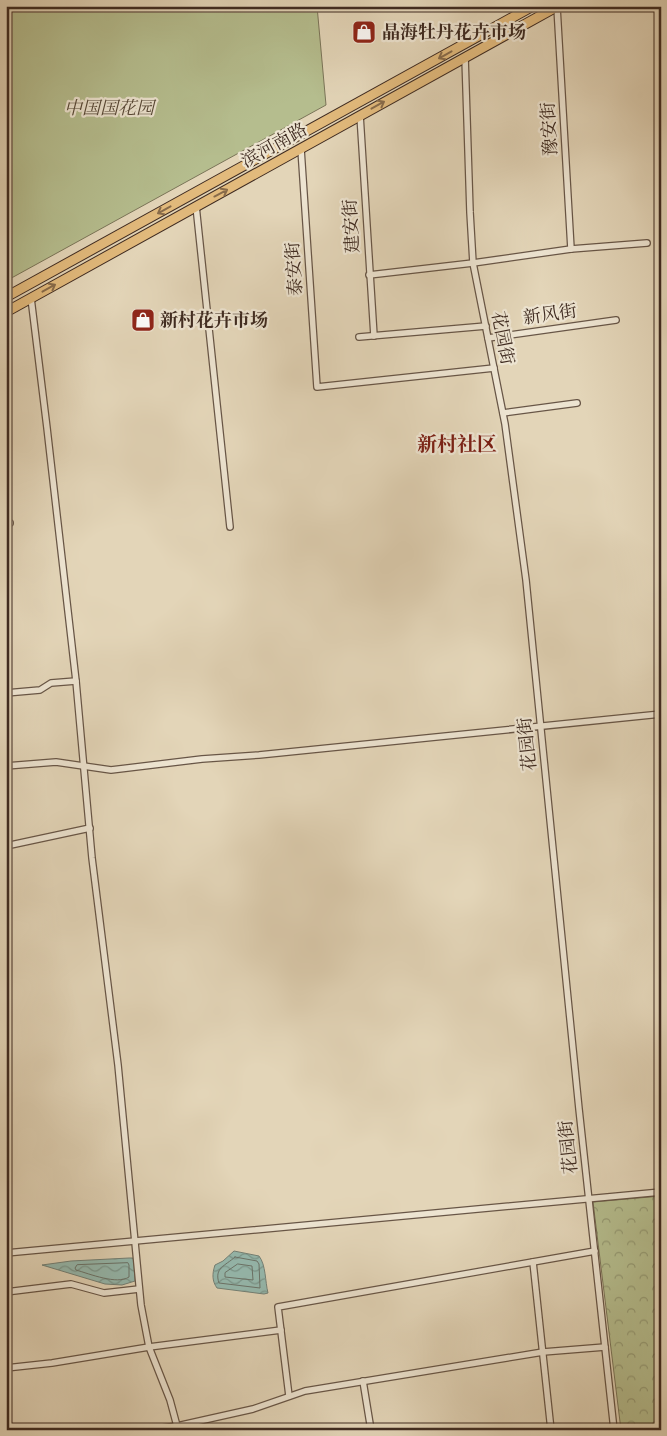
<svg xmlns="http://www.w3.org/2000/svg" width="667" height="1436" viewBox="0 0 667 1436" font-family="'Libre Caslon Text','Noto Serif SC',serif">
<style>
.green{fill:#b5bd8e;stroke:#7a7458}
.park{fill:url(#park-crowns);stroke:#7a7458}
.water{fill:url(#water-waves);stroke:#738076}
.lines{fill:none;stroke-linecap:round;stroke-linejoin:round}
.shore{stroke:#6a7268;stroke-width:1}
.minor-casing{stroke:#685647;stroke-width:8}
.primary-casing{stroke:#3f2b21;stroke-width:11}
.minor{stroke:#ede4d1;stroke-width:5.5}
.primary{stroke:#e2ba7c;stroke-width:9}
.oneway{stroke:#886b4a}
.labels{text-anchor:middle;stroke-width:4.5;stroke-linejoin:round;paint-order:stroke}
.poi-label{font-size:18px;font-weight:bold;fill:#3f2b21;stroke:#ede4d1;text-anchor:start}
.park-label{font-size:18px;font-style:italic;fill:#574837;stroke:#ede4d1}
.street-label{font-size:18px;fill:#3f2b21;stroke:#ede4d1}
.quarter-label{font-size:20px;font-weight:bold;fill:#7a1f14;stroke:#ede4d1}
</style>
<defs>
<pattern id="park-crowns" width="20" height="18" patternUnits="userSpaceOnUse" patternTransform="scale(1.25)"><rect width="20" height="18" fill="#b5bd8e"/><path d="M2 6a3 3 0 1 1 6 0M12 15a3 3 0 1 1 6 0" fill="none" stroke="#959a74"/></pattern>
<pattern id="water-waves" width="16" height="10" patternUnits="userSpaceOnUse" patternTransform="scale(1.25)"><rect width="16" height="10" fill="#95b9ae"/><path d="M0 5q4-4 8 0t8 0" fill="none" stroke="#7b978d"/></pattern>
</defs>
<rect width="100%" height="100%" fill="#e3d5b8"/>
<filter id="stains"><feTurbulence type="fractalNoise" baseFrequency=".004" numOctaves="4"/><feColorMatrix values="0 0 0 0 .2 0 0 0 0 .09 0 0 0 0 .02 0 0 0 .5 -.17"/></filter>
<radialGradient id="worn" r=".72"><stop offset=".6" stop-color="#630" stop-opacity="0"/><stop offset="1" stop-color="#630" stop-opacity=".3"/></radialGradient>
<!-- green -->
<polygon class="green" points="6,6 317,6 326,105 6,281"/>
<!-- park -->
<polygon class="park" points="661,1196 661,1430 621,1430 593,1202"/>
<!-- water -->
<g class="water">
<path d="M234 1251 259 1256C266 1265 265 1281 268 1293L264 1294 217 1288C212 1281 212 1274 215 1265L223 1261Z"/>
<polygon points="129,1258 133,1258 134,1262 135,1281 122,1285 105,1284 42,1265 71,1261"/>
</g>
<g class="lines">
<!-- shore -->
<g class="shore">
<path d="M235 1257 257 1261 259 1264 260 1288 219 1283C214 1268 225 1266 235 1257Z"/>
<path d="M128 1263 129 1265V1277C117 1285 90 1274 76 1270L75 1268 77 1265Z"/>
<polygon points="238,1264 252,1266 253,1280 225,1277 225,1273"/>
</g>
<!-- minor casing -->
<g class="minor-casing">
<g id="minor">
<polyline points="557,7 571,249"/>
<polyline points="465,57 470,212 473,263 505,424 526,580 579,1109 614,1430"/>
<polyline points="360,115 374,336"/>
<polyline points="301,149 317,387 494,368"/>
<polyline points="196,206 230,527"/>
<polyline points="369,275 473,263 571,249 647,243"/>
<polyline points="31,298 47,428 76,681 92,858 118,1065 141,1305 149,1347 170,1400 177,1426"/>
<polyline points="359,337 486,326"/>
<polyline points="488,338 616,320"/>
<polyline points="503,413 577,403"/>
<polyline points="6,523 10,523"/>
<polyline points="6,693 40,690 51,683 76,681"/>
<polyline points="6,766 56,762 111,770 202,759 259,755 661,714"/>
<polyline points="6,846 90,828"/>
<polyline points="6,1253 661,1192"/>
<polyline points="533,1262 551,1430"/>
<polyline points="6,1292 71,1284 104,1293 139,1289"/>
<polyline points="6,1368 52,1363 149,1347 281,1330"/>
<polyline points="363,1381 371,1430"/>
<polyline points="289,1396 278,1307 595,1251"/>
<polyline points="148,1430 177,1426 253,1409 305,1391 543,1352 605,1347"/>
</g>
</g>
<!-- primary casing -->
<g class="primary-casing">
<g id="primary">
<polyline points="6,297 533,6"/>
<polyline points="6,312 558,6"/>
</g>
</g>
<!-- minor -->
<use href="#minor" class="minor"/>
<!-- primary -->
<use href="#primary" class="primary"/>
</g>
<!-- one-way arrows -->
<defs><path id="oneway-shaft" d="M-6 0H5M1.5-3L5.5 0L1.5 3" fill="none" stroke-width="1.6" stroke-linecap="round" stroke-linejoin="round" transform="scale(1.25)"/></defs>
<g class="oneway">
<use href="#oneway-shaft" transform="translate(445 55) rotate(151)"/>
<use href="#oneway-shaft" transform="translate(378 105) rotate(-29)"/>
<use href="#oneway-shaft" transform="translate(221 193) rotate(-28)"/>
<use href="#oneway-shaft" transform="translate(164 210) rotate(151)"/>
<use href="#oneway-shaft" transform="translate(49 288) rotate(-29)"/>
</g>
<!-- icons -->
<defs>
<g id="shop-square" transform="scale(1.25)"><rect x="-9" y="-9" width="18" height="18" rx="4" fill="#8f2418" stroke="#ede4d1"/><path d="M-5-2.5h2.3a2.7 3.5 0 0 1 5.4 0H5L5.5 6h-11ZM-1.5-2.5h3a1.5 2.3 0 0 0-3 0Z" fill="#fff"/></g>
</defs>
<g fill-rule="evenodd">
<use href="#shop-square" x="364" y="32"/>
<use href="#shop-square" x="143" y="320"/>
</g>
<g class="labels">
<!-- poi labels -->
<g class="poi-label">
<text x="382" y="38">晶海牡丹花卉市场</text>
<text x="160" y="326">新村花卉市场</text>
</g>
<!-- park labels -->
<g class="park-label">
<text x="109" y="114">中国国花园</text>
</g>
<!-- street labels -->
<g class="street-label">
<text transform="translate(549 129) rotate(-93)" y="6">豫安街</text>
<text transform="translate(274 145) rotate(-29)" y="6">滨河南路</text>
<text transform="translate(351 226) rotate(-93)" y="6">建安街</text>
<text transform="translate(294 269) rotate(-94)" y="6">泰安街</text>
<text transform="translate(550 314) rotate(-8)" y="6">新风街</text>
<text transform="translate(503 338) rotate(79)" y="6">花园街</text>
<text transform="translate(527 744) rotate(-96)" y="6">花园街</text>
<text transform="translate(568 1147) rotate(-96)" y="6">花园街</text>
</g>
<!-- quarter labels -->
<g class="quarter-label">
<text x="457" y="451">新村社区</text>
</g>
</g>
<!-- margin -->
<rect width="667" height="1436" fill="none" stroke="#e3d5b8" stroke-width="25"/>
<rect x="8" y="8" width="652" height="1421" fill="none" stroke="#3f2b21" stroke-width="2.5"/>
<rect x="12" y="12" width="642" height="1411" fill="none" stroke="#3f2b21"/>
<rect width="100%" height="100%" filter="url(#stains)"/>
<rect width="100%" height="100%" fill="url(#worn)"/>
</svg>
